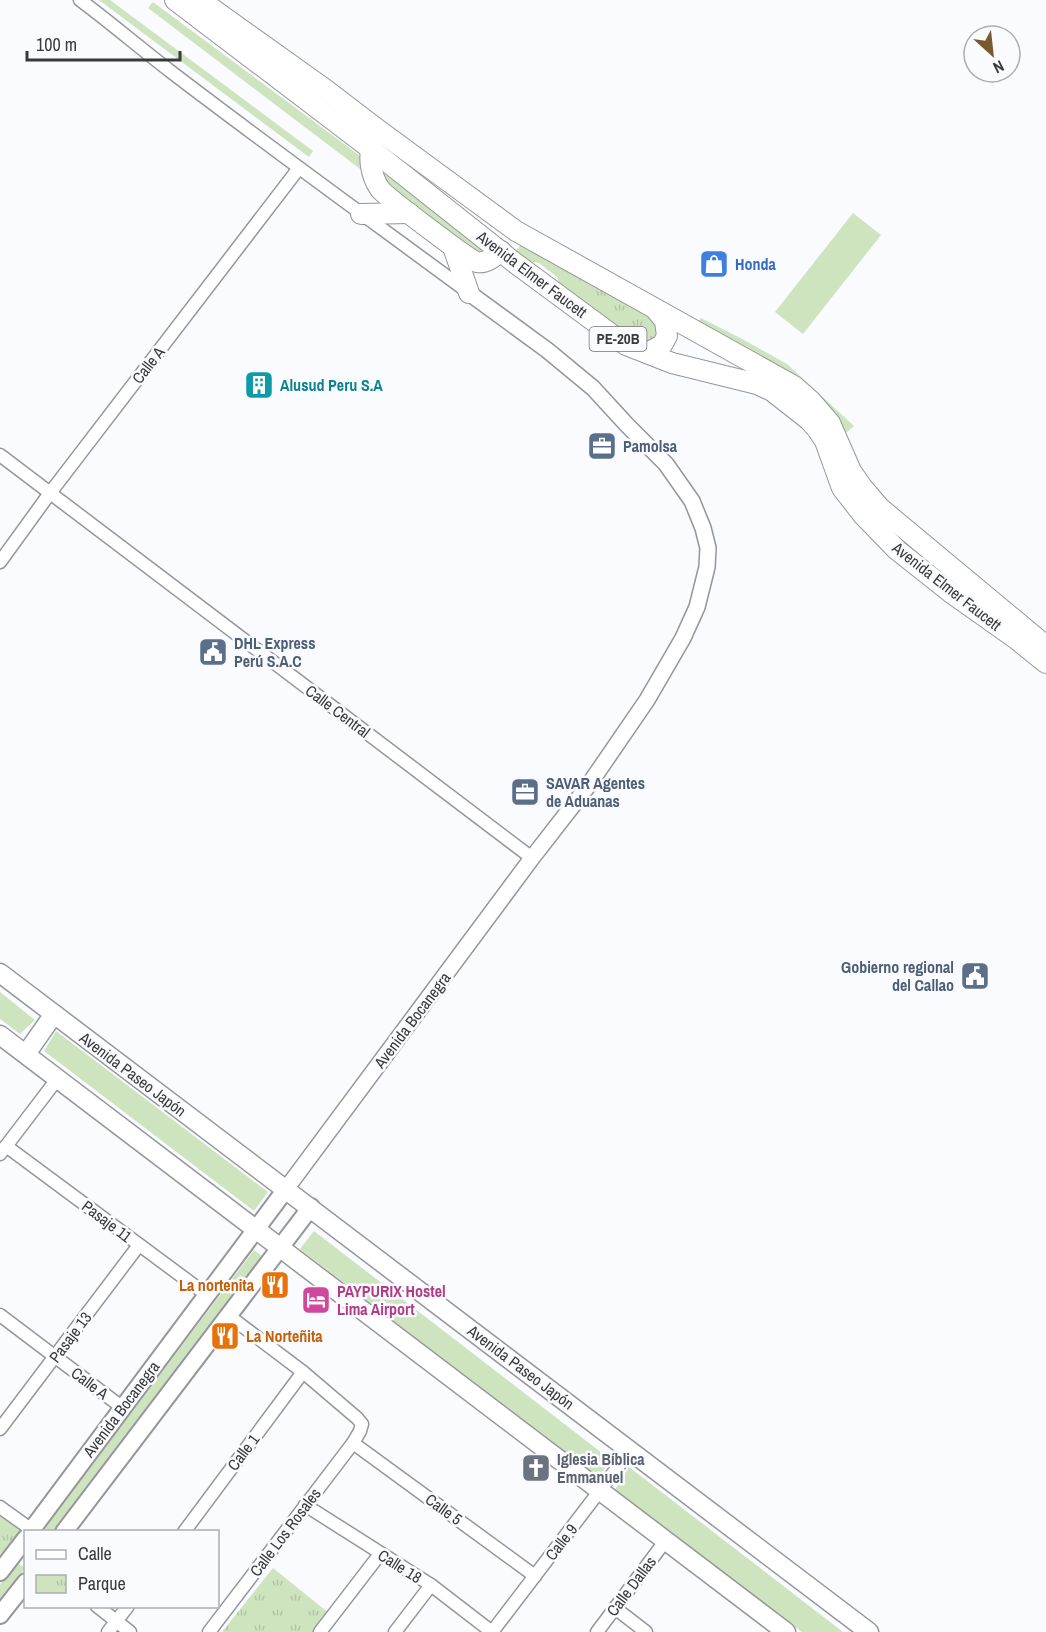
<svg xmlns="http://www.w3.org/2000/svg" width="1046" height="1632" viewBox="0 0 1046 1632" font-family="'Archivo Narrow',sans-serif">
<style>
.grass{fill:#cee4be}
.park{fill:url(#park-tufts)}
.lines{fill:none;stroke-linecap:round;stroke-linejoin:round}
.minor-casing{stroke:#959699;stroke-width:15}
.tertiary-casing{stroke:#959699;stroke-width:18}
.secondary-casing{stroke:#959699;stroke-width:20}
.primary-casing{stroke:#959699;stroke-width:21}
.trunk-casing{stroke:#959699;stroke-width:22}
.minor{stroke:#fff;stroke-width:12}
.tertiary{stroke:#fff;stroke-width:15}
.secondary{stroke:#fff;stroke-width:16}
.primary{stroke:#fff;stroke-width:18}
.trunk{stroke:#fff;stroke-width:20}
.labels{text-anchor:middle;stroke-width:5;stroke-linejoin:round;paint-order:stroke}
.shield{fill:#f9fbfe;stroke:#737476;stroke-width:1.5}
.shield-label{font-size:15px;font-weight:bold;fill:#393a3b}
.shop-label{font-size:16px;font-weight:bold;fill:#366cbe;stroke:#f9fbfe;text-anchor:start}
.street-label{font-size:16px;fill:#393a3b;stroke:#f9fbfe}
.culture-label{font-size:16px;font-weight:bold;fill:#0d838f;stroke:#f9fbfe;text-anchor:start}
.service-label{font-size:16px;font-weight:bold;fill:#4e5e75;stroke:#f9fbfe;text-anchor:start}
.food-label{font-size:16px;font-weight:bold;fill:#c56008;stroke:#f9fbfe;text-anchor:end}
.hotel-label{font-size:16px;font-weight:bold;fill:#b23c85;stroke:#f9fbfe;text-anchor:start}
.worship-label{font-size:16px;font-weight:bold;fill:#5b616d;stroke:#f9fbfe;text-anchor:start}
</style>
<defs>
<pattern id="park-tufts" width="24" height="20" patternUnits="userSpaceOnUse" patternTransform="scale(1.5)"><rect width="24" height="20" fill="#cee4be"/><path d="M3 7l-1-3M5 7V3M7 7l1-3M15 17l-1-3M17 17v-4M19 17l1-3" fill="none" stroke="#b2c4a4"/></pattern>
</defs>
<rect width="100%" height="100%" fill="#f9fbfe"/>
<!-- grass -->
<g class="grass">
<polygon points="99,0 110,0 313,151 309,157"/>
<polygon points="153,2 484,248 487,253 476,257 148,8"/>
<polygon points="853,213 881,235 803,334 775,312"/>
<polygon points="701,318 744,340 787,364 854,426 847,432 842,433 694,326"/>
<polygon points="0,992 35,1020 20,1034 0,1019"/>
<polygon points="56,1031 268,1192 254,1211 44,1051"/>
<polygon points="314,1231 611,1460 598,1478 300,1249"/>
<polygon points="254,1250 262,1256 55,1531 41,1532"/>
<polygon points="629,1467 843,1632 802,1632 614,1491"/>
<polygon points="17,1562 25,1568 0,1602 0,1585"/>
</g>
<!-- park -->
<g class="park">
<path d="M524 242 655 317 658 330C651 344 646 343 632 339L559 283 557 277 539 263 532 262 517 252V249Z"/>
<polygon points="0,1513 23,1530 0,1561"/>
<polygon points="273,1568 330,1614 315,1632 222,1632"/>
</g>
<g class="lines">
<!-- minor casing -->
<g class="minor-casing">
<g id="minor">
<path d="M80 0C111 23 140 48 170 71 268 146 369 219 468 292"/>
<polyline points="0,455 532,858"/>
<polyline points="0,562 50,493 299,168"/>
<polyline points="6,1146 207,1295"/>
<polyline points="0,1154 58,1078"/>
<polyline points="0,1315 123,1408"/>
<polyline points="0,1429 139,1245"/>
<polyline points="353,1443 535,1576"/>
<polyline points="305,1505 431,1585 492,1632"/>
<polyline points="0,1507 32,1530"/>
<polyline points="184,1532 303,1372"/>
<polyline points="97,1606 130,1632"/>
<polyline points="615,1608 646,1632"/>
<polyline points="108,1632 128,1606"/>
<polyline points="209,1632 353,1443 360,1431 362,1424 357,1418 303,1372 229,1316"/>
<polyline points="320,1632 380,1554"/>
<polyline points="395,1632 431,1585"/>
<polyline points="492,1632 630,1451"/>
<polyline points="597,1632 666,1540"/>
</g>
</g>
<!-- tertiary casing -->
<g class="tertiary-casing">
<polyline id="tertiary" points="286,1189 532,858 588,786 647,700 683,638 697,607 707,567 708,548 703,528 692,501 666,464 627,425 593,388 547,350 469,293"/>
</g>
<!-- secondary casing -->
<g class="secondary-casing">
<g id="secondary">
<polyline points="30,1532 286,1189"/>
<polyline points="64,1532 311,1207"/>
<polyline points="0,1572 26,1538"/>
<polyline points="0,1615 26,1582"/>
</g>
</g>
<!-- primary casing -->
<g class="primary-casing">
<g id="primary">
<polyline points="0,973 869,1632"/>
<polyline points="0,1035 786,1632"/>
<polyline points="26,1054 54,1014"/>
</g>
</g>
<!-- trunk casing -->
<g class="trunk-casing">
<g id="trunk">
<polyline points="175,0 371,149 515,263 626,345 672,363 757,384 772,391 809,420 817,429 825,441 842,488 863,515 897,550 950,592 1015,638 1046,663"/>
<polyline points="200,0 326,90 377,129 516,231 794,386 811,401 830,423 851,471 862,487 880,508 1046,646"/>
<path d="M373 140C368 156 370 175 380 189 386 197 469 260 477 262 486 264 494 257 501 251"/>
<polyline points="361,214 409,213"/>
<polyline points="453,247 469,293"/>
<polyline points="647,353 662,345 667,336 665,321 656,310"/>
</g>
</g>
<!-- minor -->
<use href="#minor" class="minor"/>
<!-- tertiary -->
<use href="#tertiary" class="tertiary"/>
<!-- secondary -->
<use href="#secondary" class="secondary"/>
<!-- primary -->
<use href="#primary" class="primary"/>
<!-- trunk -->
<use href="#trunk" class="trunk"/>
</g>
<!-- icons -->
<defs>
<g id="shop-square" transform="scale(1.5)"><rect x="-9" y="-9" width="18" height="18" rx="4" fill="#3f7fe0" stroke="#f9fbfe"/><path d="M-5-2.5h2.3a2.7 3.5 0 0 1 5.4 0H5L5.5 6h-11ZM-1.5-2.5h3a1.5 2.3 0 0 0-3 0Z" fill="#fff"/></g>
<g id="building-square" transform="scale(1.5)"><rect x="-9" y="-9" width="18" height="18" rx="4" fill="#0f9aa8" stroke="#f9fbfe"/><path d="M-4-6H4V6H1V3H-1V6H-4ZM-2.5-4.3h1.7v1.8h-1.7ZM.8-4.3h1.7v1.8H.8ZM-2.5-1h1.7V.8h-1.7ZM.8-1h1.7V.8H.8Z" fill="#fff"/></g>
<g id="office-square" transform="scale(1.5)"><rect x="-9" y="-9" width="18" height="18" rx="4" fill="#5c6f8a" stroke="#f9fbfe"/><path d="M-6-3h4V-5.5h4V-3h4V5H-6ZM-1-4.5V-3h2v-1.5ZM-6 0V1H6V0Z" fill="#fff"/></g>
<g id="civic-square" transform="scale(1.5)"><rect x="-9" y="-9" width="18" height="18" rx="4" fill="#5c6f8a" stroke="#f9fbfe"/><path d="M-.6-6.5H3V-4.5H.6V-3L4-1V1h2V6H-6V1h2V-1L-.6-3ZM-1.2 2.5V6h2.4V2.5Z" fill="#fff"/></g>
<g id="restaurant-square" transform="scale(1.5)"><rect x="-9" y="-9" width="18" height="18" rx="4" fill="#e8710a" stroke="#f9fbfe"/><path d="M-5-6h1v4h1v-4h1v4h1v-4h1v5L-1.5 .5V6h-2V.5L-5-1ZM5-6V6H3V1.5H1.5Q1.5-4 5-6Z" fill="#fff"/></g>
<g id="hotel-square" transform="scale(1.5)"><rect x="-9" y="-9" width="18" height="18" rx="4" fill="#d1479c" stroke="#f9fbfe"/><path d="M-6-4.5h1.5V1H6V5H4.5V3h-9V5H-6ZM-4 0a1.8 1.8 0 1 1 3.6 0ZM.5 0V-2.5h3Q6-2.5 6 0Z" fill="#fff"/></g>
<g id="church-square" transform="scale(1.5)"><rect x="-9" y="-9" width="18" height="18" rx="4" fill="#6b7280" stroke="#f9fbfe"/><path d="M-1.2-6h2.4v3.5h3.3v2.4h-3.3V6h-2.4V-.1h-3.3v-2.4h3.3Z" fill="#fff"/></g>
</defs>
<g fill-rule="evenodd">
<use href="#shop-square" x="714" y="264"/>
<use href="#building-square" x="259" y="385"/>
<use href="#office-square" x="602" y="446"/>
<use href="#civic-square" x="213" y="652"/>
<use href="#office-square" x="525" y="792"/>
<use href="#civic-square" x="975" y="976"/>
<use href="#restaurant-square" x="275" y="1285"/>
<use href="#hotel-square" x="316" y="1300"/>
<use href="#restaurant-square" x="225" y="1336"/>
<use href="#church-square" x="536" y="1468"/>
</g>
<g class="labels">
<!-- shield labels -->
<rect class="shield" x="589.5" y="327" width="57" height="24" rx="4.5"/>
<g class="shield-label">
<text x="618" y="344">PE-20B</text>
</g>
<!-- shop labels -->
<g class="shop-label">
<text x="735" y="270">Honda</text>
</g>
<!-- street labels -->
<g class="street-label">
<text transform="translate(532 274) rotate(37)" y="6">Avenida Elmer Faucett</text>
<text transform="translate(148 365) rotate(-52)" y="6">Calle A</text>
<text transform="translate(947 586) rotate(38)" y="6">Avenida Elmer Faucett</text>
<text transform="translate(338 711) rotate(37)" y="6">Calle Central</text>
<text transform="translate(412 1020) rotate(-53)" y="6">Avenida Bocanegra</text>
<text transform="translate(133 1074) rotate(37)" y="6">Avenida Paseo Japón</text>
<text transform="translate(107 1221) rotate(37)" y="6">Pasaje 11</text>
<text transform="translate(70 1337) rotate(-53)" y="6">Pasaje 13</text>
<text transform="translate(521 1367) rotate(37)" y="6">Avenida Paseo Japón</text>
<text transform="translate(90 1383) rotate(37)" y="6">Calle A</text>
<text transform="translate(121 1409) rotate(-53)" y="6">Avenida Bocanegra</text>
<text transform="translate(243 1452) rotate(-53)" y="6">Calle 1</text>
<text transform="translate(444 1509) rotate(36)" y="6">Calle 5</text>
<text transform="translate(285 1532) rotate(-53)" y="6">Calle Los Rosales</text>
<text transform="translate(561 1542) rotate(-52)" y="6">Calle 9</text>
<text transform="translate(400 1566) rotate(32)" y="6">Calle 18</text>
<text transform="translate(631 1586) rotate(-53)" y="6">Calle Dallas</text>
</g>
<!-- culture labels -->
<g class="culture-label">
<text x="280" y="391">Alusud Peru S.A</text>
</g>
<!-- service labels -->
<g class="service-label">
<text x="623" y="452">Pamolsa</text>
<text x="234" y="649">DHL Express<tspan x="234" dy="18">Perú S.A.C</tspan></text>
<text x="546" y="789">SAVAR Agentes<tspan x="546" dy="18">de Aduanas</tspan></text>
<text x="954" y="973" text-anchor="end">Gobierno regional<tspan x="954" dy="18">del Callao</tspan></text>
</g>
<!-- food labels -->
<g class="food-label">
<text x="254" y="1291">La nortenita</text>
<text x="246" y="1342" text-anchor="start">La Norteñita</text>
</g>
<!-- hotel labels -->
<g class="hotel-label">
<text x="337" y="1297">PAYPURIX Hostel<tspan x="337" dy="18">Lima Airport</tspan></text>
</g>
<!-- worship labels -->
<g class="worship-label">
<text x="557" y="1465">Iglesia Bíblica<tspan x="557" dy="18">Emmanuel</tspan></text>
</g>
</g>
<!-- legend -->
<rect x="24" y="1530" width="195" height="78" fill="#f9fbfe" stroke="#acaeb0" stroke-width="1.5"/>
<rect x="36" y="1550" width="30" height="9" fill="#ffffff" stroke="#acaeb0" stroke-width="1.5"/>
<text x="78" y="1560" font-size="18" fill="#393a3b">Calle</text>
<rect x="36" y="1575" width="30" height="18" fill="url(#park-tufts)" stroke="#acaeb0" stroke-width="1.5"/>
<text x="78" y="1590" font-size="18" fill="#393a3b">Parque</text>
<!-- north arrow -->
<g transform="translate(992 54) rotate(153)"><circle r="28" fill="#f9fbfe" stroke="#acaeb0" stroke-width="1.5"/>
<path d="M0-4.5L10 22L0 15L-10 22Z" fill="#795a2f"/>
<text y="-9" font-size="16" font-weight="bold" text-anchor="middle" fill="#393a3b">N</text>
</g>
<!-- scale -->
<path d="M27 51v9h153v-9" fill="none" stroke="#393a3b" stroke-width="3"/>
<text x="36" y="51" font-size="18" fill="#393a3b" stroke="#f9fbfe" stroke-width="4.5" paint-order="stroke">100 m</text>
</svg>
